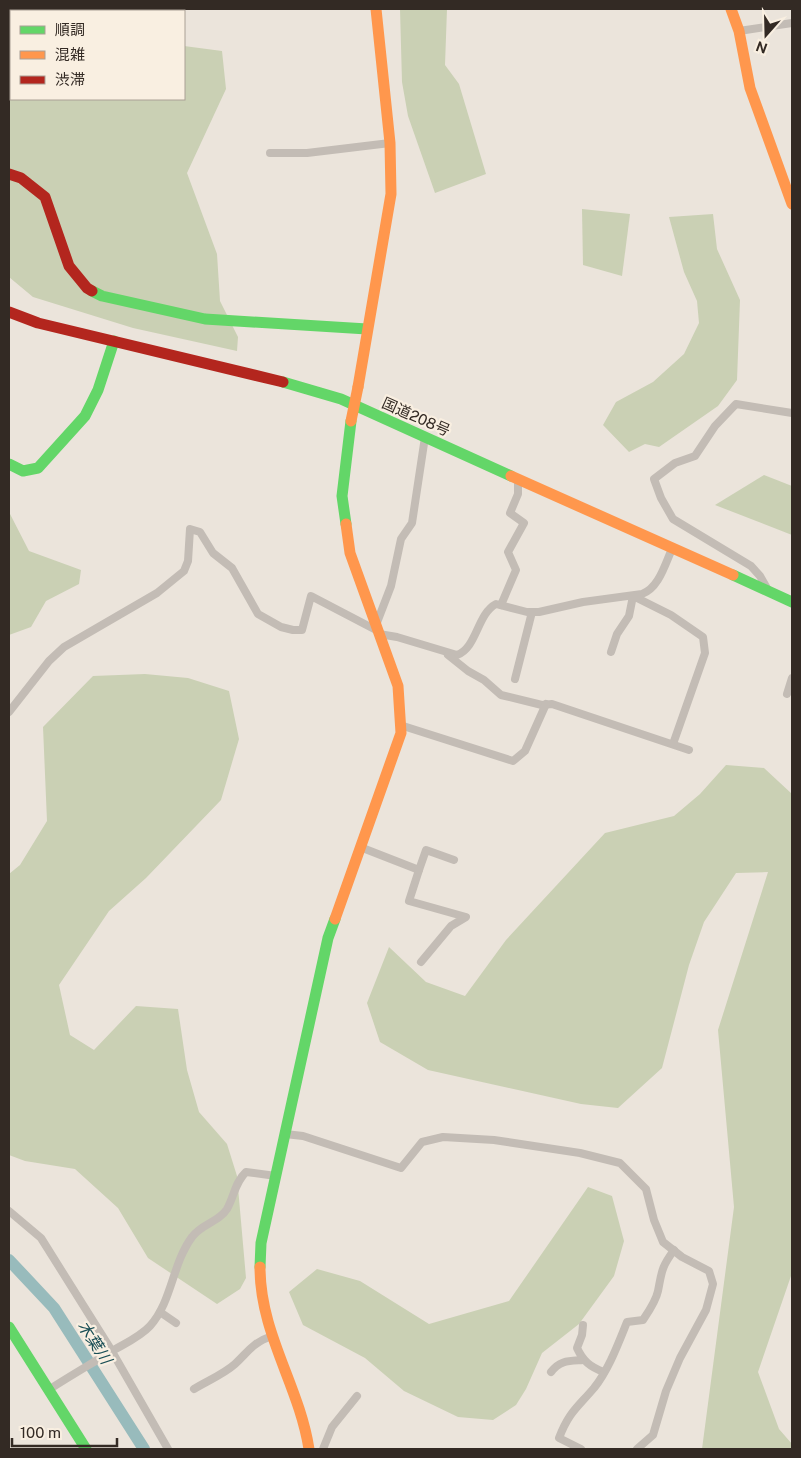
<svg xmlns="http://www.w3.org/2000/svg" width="801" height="1458" viewBox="0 0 801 1458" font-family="'Public Sans','Noto Sans JP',sans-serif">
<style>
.green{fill:#cad0b4}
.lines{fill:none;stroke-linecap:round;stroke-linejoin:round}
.river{stroke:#98bbbc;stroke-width:12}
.street{stroke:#c3bcb5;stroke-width:8}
.fast{stroke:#63d668;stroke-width:11}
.slow{stroke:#ff974d;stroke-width:11}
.jam{stroke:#b3261e;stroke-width:11}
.slow-bridge{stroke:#ff974d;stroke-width:11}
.labels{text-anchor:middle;stroke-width:4.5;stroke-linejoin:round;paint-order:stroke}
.street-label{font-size:15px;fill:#332a24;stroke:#f9efe1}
.water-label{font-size:16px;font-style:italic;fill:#194e55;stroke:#f9efe1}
</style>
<rect width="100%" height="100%" fill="#ebe4db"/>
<!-- green -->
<g class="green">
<polygon points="9,9 91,9 92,11 11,11 11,99 184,99 184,46 222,51 226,89 187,173 217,254 220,301 238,337 237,351 133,328 33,297 9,277"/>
<polygon points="400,9 447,9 445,65 459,84 486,174 435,193 408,116 402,82"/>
<polygon points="582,209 630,214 622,276 583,265"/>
<polygon points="713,214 717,249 740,300 737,380 718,406 659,447 645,444 629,452 603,425 616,402 653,382 684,354 699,323 697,301 684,272 669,217"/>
<polygon points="764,475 792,486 792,535 715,505"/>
<polygon points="9,512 29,551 81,570 79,584 46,601 31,627 9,635"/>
<polygon points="145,674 188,678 229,691 239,739 221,800 146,878 109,911 59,985 70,1035 94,1050 136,1006 178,1009 187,1070 199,1112 227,1144 237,1176 246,1278 240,1289 217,1304 148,1258 118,1208 75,1169 25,1161 9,1155 9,874 20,865 47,821 43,727 93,676"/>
<polygon points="726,765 764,768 792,794 792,1273 758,1372 779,1429 792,1444 792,1449 702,1449 734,1207 718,1030 768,872 736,873 704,922 689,965 662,1068 618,1108 581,1104 428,1070 380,1042 367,1003 389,947 426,982 465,996 506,940 605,833 674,816 700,794"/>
<polygon points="588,1187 612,1196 624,1241 614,1276 579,1324 542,1353 526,1389 516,1405 493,1420 458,1417 404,1391 365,1358 303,1325 289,1292 317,1269 360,1281 429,1324 509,1301"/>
</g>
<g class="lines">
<!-- river -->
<polyline class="river" points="9,1260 54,1308 144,1449"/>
<!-- street -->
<g class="street">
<polyline points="739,31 792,23"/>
<polyline points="270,153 307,153 390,143"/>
<polyline points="768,590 760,576 751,566 673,519 661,498 654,479 675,463 695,456 715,426 736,404 792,413"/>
<polyline points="501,605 516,570 508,552 524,523 510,513 518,494 518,479"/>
<polyline points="376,625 391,586 401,539 412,523 425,437"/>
<path d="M379 634 397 637 457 655C477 648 477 614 496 604L527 612H539L583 602 642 594C659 588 665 564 672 549"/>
<polyline points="611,652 617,634 629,616 633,596 671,615 703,637 705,653 673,744"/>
<polyline points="448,655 468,671 484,680 501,695 542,705 552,704 689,750"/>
<polyline points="515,679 532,612"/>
<polyline points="787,694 792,678"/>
<polyline points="9,712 49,661 64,647 157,593 184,571 188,561 190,529 200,532 213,553 232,568 258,614 281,627 293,630 302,630 311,596 378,631"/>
<polyline points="400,725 513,761 525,751 546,704"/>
<polyline points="360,847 419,870 409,901 466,917 451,926 421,962"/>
<polyline points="419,870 426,850 454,860"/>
<polyline points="285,1134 303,1136 401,1168 422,1142 443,1137 494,1140 580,1153 620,1163 646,1189 654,1220 663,1242 682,1257 709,1271 713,1284 706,1310 680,1358 666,1391 653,1435 637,1449"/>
<polyline points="9,1211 41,1238 110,1348 168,1449"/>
<polyline points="160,1312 176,1323"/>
<path d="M583 1325 582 1335 577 1348C583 1361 590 1367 604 1372"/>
<path d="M551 1372C560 1360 569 1361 583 1360"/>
<path d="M50 1389C70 1376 91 1364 112 1351 124 1344 140 1337 150 1326 172 1302 172 1264 192 1237 201 1224 219 1222 227 1209 234 1197 235 1182 246 1172L276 1176"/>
<path d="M194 1389C207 1381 224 1374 235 1364 249 1351 252 1343 272 1336"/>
<polyline points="323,1449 332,1427 357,1396"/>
<path d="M581 1449 559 1438C569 1412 577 1408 594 1388 609 1369 618 1344 627 1322L643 1320C649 1311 656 1301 658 1291 662 1271 661 1268 674 1250"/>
</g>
<!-- fast -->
<g class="fast">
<polyline points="92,291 102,296 205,319 367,329"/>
<polyline points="283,382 341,399 511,476"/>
<polyline points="9,464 23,471 38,468 85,416 98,390 114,341"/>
<polyline points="346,524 342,496 351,421"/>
<polyline points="733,575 792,602"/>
<polyline points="260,1267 261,1243 328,938 335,919"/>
<polyline points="9,1327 86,1449"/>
</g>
<!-- slow -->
<g class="slow">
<polyline points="731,9 739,31 750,88 792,204"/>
<polyline points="358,387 391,194 390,143 376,9"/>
<polyline points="511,476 733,575"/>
<polyline points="335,919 401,733 398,686 350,553 346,524"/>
<path d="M260 1267C260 1334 299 1385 309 1449"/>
</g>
<!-- jam -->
<g class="jam">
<polyline points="9,174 21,178 45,197 69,266 87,288 92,291"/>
<polyline points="9,312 38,323 283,382"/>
</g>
<!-- slow-bridge -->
<polyline class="slow-bridge" points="351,421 358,387"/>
</g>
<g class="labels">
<!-- street labels -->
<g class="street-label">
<text transform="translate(416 417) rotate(24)" y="5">国道208号</text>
</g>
<!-- water labels -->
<g class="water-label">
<text transform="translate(95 1342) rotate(57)" y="6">木葉川</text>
</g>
</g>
<!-- border -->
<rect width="801" height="1458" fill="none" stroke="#332a24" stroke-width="20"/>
<!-- legend -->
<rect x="10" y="10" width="175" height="90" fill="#f9efe1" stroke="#aaa095"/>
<rect x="20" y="26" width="25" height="8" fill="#63d668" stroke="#aaa095"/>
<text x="55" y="35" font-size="15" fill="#332a24">順調</text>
<rect x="20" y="51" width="25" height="8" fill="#ff974d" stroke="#aaa095"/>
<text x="55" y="60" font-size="15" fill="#332a24">混雑</text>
<rect x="20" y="76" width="25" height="8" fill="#b3261e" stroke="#aaa095"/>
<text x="55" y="85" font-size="15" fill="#332a24">渋滞</text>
<!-- north arrow -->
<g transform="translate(766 35) rotate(200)" stroke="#f9efe1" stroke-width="4" paint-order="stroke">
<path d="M0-4L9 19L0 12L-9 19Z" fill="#332a24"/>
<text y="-8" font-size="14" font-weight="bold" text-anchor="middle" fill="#332a24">N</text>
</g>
<!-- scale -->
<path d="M12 1438v8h105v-8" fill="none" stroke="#332a24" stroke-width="2.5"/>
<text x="20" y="1438" font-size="15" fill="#332a24" stroke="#f9efe1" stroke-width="4" paint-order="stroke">100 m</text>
</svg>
